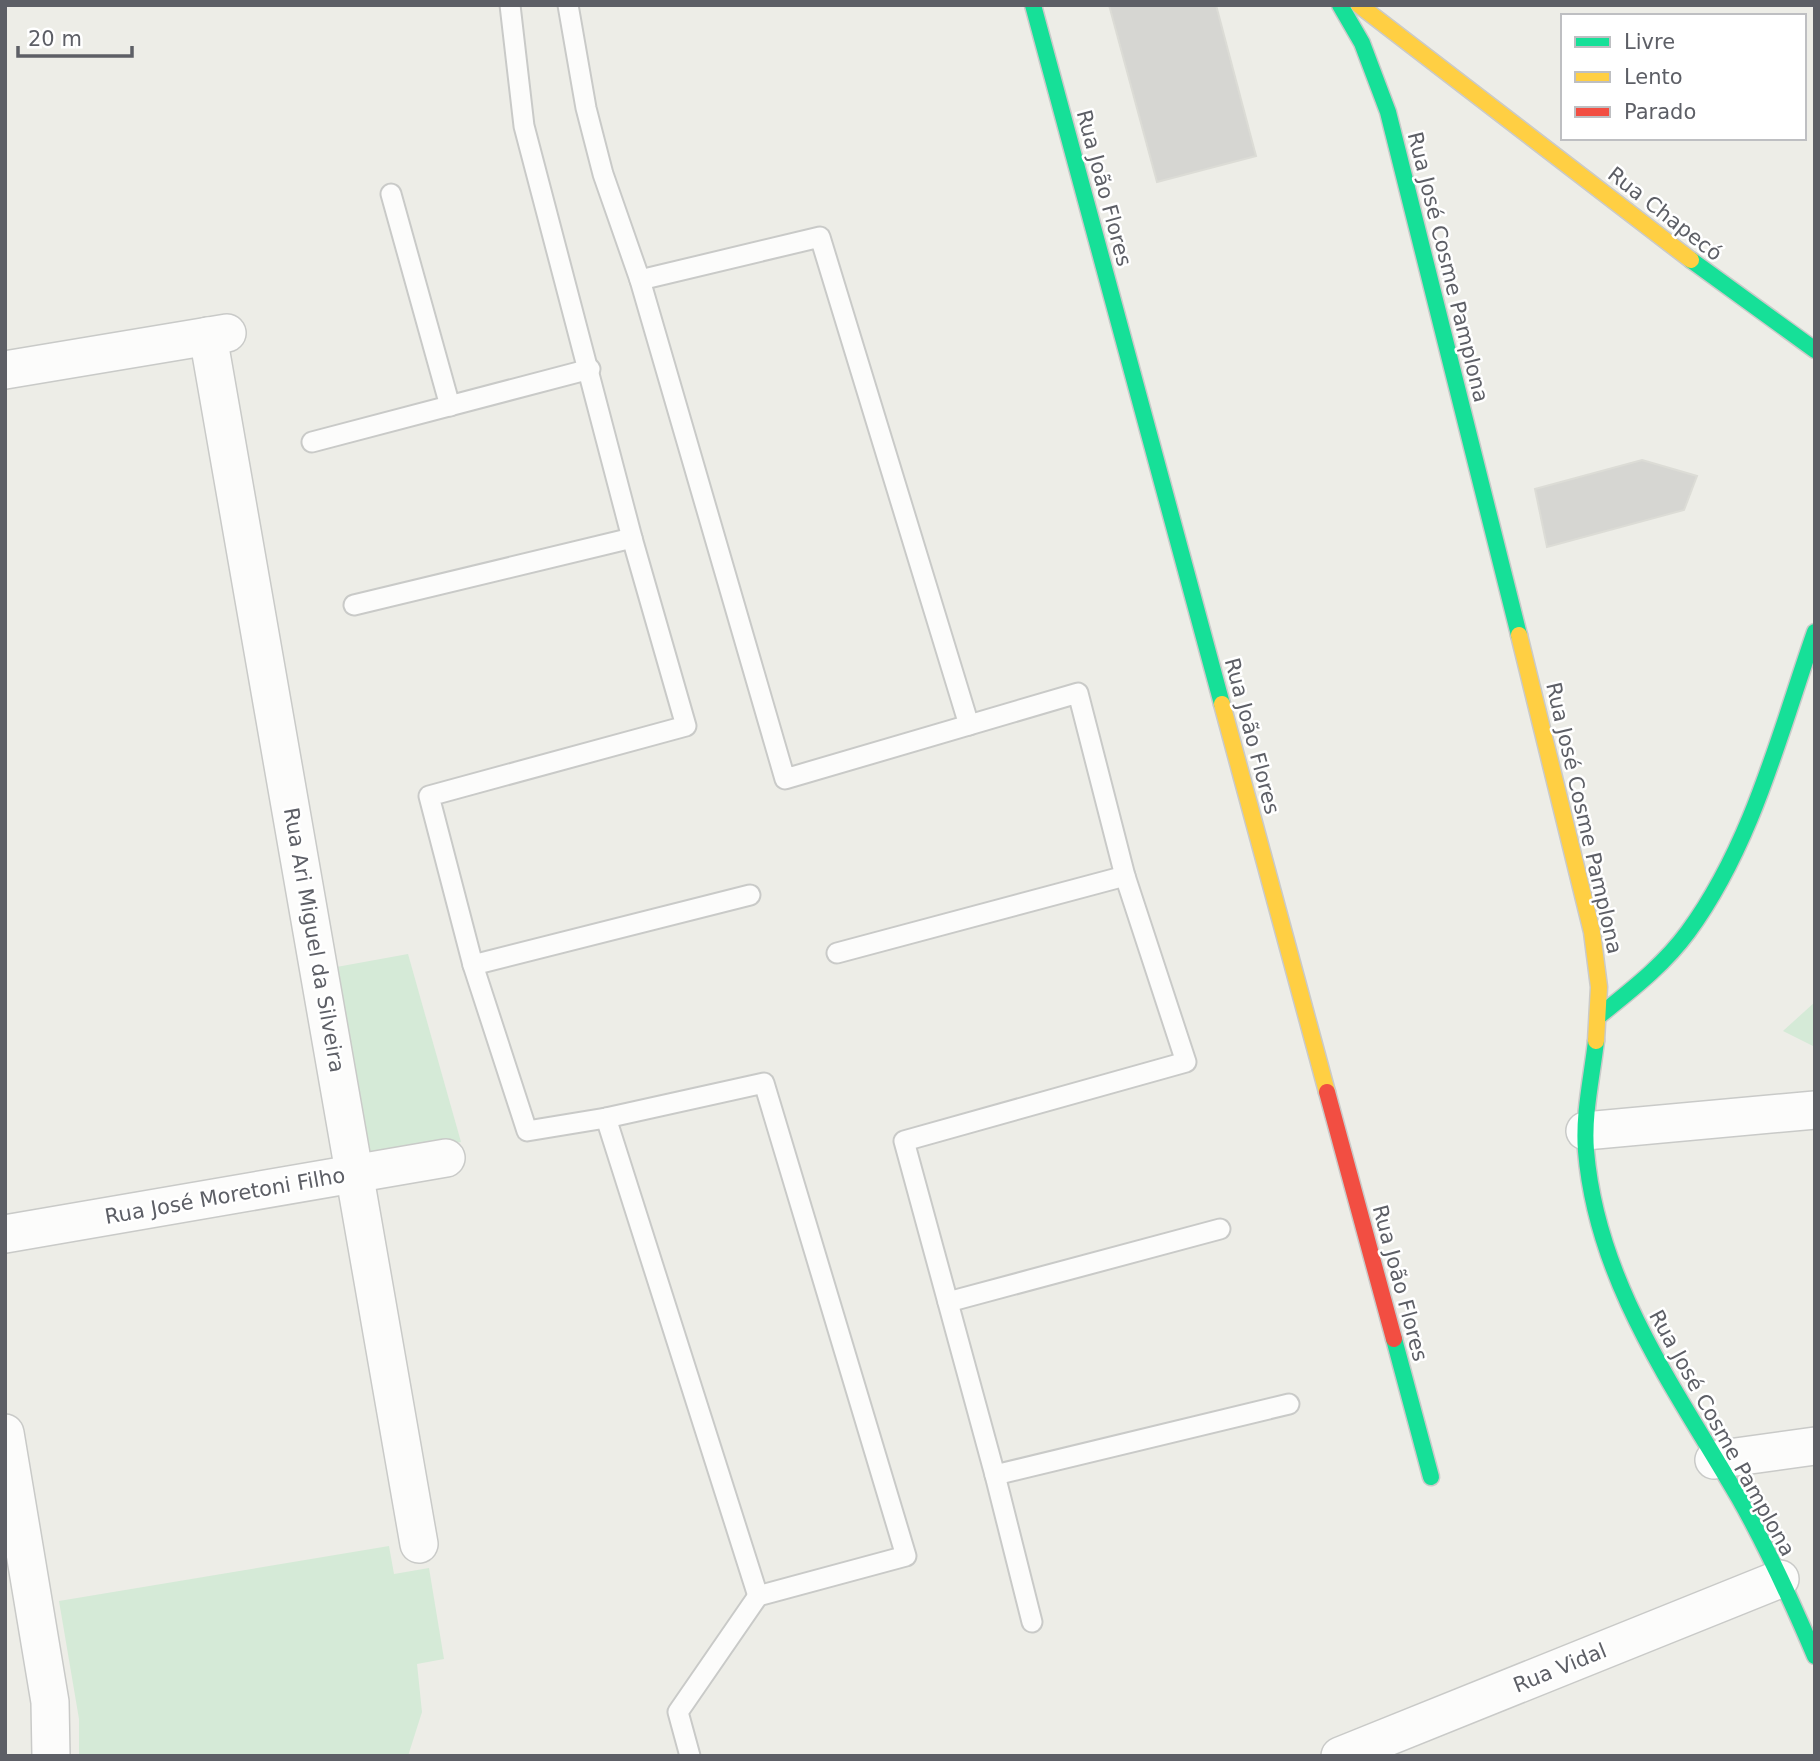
<svg xmlns="http://www.w3.org/2000/svg" width="1820" height="1761" viewBox="0 0 1820 1761" font-family="'DejaVu Sans',sans-serif">
<style>
.green{fill:#d5ead7}
.building{fill:#d6d6d2;stroke:#dcdcd6;stroke-width:2}
.lines{fill:none;stroke-linecap:round;stroke-linejoin:round}
.lane-casing{stroke:#c9cac8;stroke-width:23}
.street-casing{stroke:#c9cac8;stroke-width:40}
.fast-casing{stroke:#cacac9;stroke-width:19}
.slow-casing{stroke:#cacac9;stroke-width:19}
.jam-casing{stroke:#cacac9;stroke-width:19}
.lane{stroke:#fcfcfb;stroke-width:19}
.street{stroke:#fcfcfb;stroke-width:37}
.fast{stroke:#16e098;stroke-width:16}
.slow{stroke:#ffcf43;stroke-width:16}
.jam{stroke:#f24e42;stroke-width:16}
.labels{text-anchor:middle;stroke-width:5;stroke-linejoin:round;paint-order:stroke}
.street-label{font-size:21px;fill:#5d5f66;stroke:#fff}
</style>
<rect width="100%" height="100%" fill="#edede7"/>
<!-- green -->
<g class="green">
<polygon points="408,954 461,1142 365,1158 331,968"/>
<polygon points="1815,1002 1815,1047 1783,1031"/>
<polygon points="389,1546 394,1574 429,1568 444,1659 417,1664 422,1712 408,1756 79,1756 79,1719 59,1601"/>
</g>
<!-- building -->
<g class="building">
<polygon points="1109,5 1216,5 1256,156 1157,182"/>
<polygon points="1642,460 1697,476 1684,510 1547,547 1535,489"/>
</g>
<g class="lines">
<!-- lane casing -->
<g class="lane-casing">
<g id="lane">
<polyline points="510,5 524,126 632,538 686,726 429,796 473,965 527,1131 606,1118 764,1083 906,1556 758,1596 678,1712 690,1756"/>
<polyline points="568,5 586,108 603,174 640,280 785,779 1078,693 1125,876 1186,1062 904,1141 995,1475 1032,1622"/>
<polyline points="391,194 450,406"/>
<polyline points="640,280 820,237 969,725"/>
<polyline points="312,442 590,369"/>
<polyline points="354,605 632,538"/>
<polyline points="837,953 1125,876"/>
<polyline points="473,965 750,895"/>
<polyline points="606,1118 758,1596"/>
<polyline points="948,1302 1220,1229"/>
<polyline points="995,1475 1289,1404"/>
</g>
</g>
<!-- street casing -->
<g class="street-casing">
<g id="street">
<polyline points="208,336 419,1544"/>
<polyline points="5,370 227,333"/>
<polyline points="1585,1131 1815,1110"/>
<polyline points="5,1234 446,1158"/>
<polyline points="5,1433 50,1702 51,1756"/>
<polyline points="1714,1460 1815,1446"/>
<polyline points="1340,1756 1780,1579"/>
</g>
</g>
<!-- fast casing -->
<g class="fast-casing">
<g id="fast">
<polyline points="1033,5 1222,704"/>
<polyline points="1340,5 1362,43 1388,112 1519,635"/>
<polyline points="1691,260 1815,350"/>
<path d="M1599 1016C1631 990 1663 966 1688 932 1752 845 1780 732 1815 632"/>
<path d="M1596 1041C1592 1077 1583 1114 1586 1151 1597 1283 1675 1388 1739 1498 1768 1549 1792 1602 1815 1656"/>
<polyline points="1394,1339 1431,1477"/>
</g>
</g>
<!-- slow casing -->
<g class="slow-casing">
<g id="slow">
<polyline points="1359,5 1691,260"/>
<polyline points="1519,635 1592,932 1599,987 1596,1041"/>
<polyline points="1222,704 1327,1092"/>
</g>
</g>
<!-- jam casing -->
<g class="jam-casing">
<polyline id="jam" points="1327,1092 1394,1339"/>
</g>
<!-- lane -->
<use href="#lane" class="lane"/>
<!-- street -->
<use href="#street" class="street"/>
<!-- fast -->
<use href="#fast" class="fast"/>
<!-- slow -->
<use href="#slow" class="slow"/>
<!-- jam -->
<use href="#jam" class="jam"/>
</g>
<g class="labels">
<!-- street labels -->
<g class="street-label">
<text transform="translate(1104 188) rotate(75)" y="7">Rua João Flores</text>
<text transform="translate(1665 214) rotate(38)" y="7">Rua Chapecó</text>
<text transform="translate(1448 267) rotate(76)" y="7">Rua José Cosme Pamplona</text>
<text transform="translate(1252 736) rotate(75)" y="7">Rua João Flores</text>
<text transform="translate(1584 818) rotate(77)" y="7">Rua José Cosme Pamplona</text>
<text transform="translate(314 940) rotate(80)" y="7">Rua Ari Miguel da Silveira</text>
<text transform="translate(225 1196) rotate(-10)" y="7">Rua José Moretoni Filho</text>
<text transform="translate(1400 1283) rotate(75)" y="7">Rua João Flores</text>
<text transform="translate(1722 1433) rotate(61)" y="7">Rua José Cosme Pamplona</text>
<text transform="translate(1560 1668) rotate(-22)" y="7">Rua Vidal</text>
</g>
</g>
<!-- border -->
<rect width="1820" height="1761" fill="none" stroke="#5d5f66" stroke-width="14"/>
<!-- legend -->
<rect x="1561" y="14" width="245" height="126" fill="#ffffff" stroke="#bebfc2" stroke-width="2"/>
<rect x="1575" y="37" width="35" height="10" fill="#16e098" stroke="#bebfc2" stroke-width="2"/>
<text x="1624" y="49" font-size="21" fill="#5d5f66">Livre</text>
<rect x="1575" y="72" width="35" height="10" fill="#ffcf43" stroke="#bebfc2" stroke-width="2"/>
<text x="1624" y="84" font-size="21" fill="#5d5f66">Lento</text>
<rect x="1575" y="107" width="35" height="10" fill="#f24e42" stroke="#bebfc2" stroke-width="2"/>
<text x="1624" y="119" font-size="21" fill="#5d5f66">Parado</text>
<!-- scale -->
<path d="M18 46v10h114v-10" fill="none" stroke="#5d5f66" stroke-width="3.5"/>
<text x="28" y="46" font-size="21" fill="#5d5f66" stroke="#ffffff" stroke-width="5" paint-order="stroke">20 m</text>
</svg>
